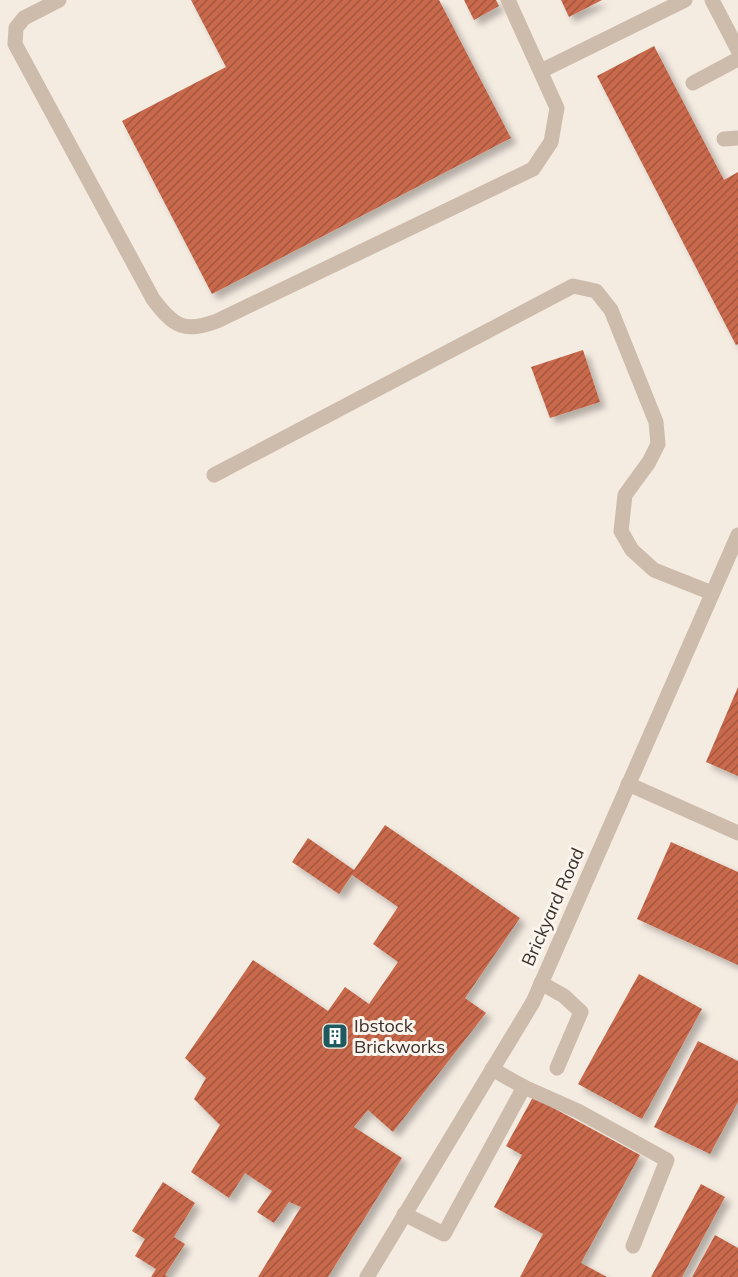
<svg xmlns="http://www.w3.org/2000/svg" width="738" height="1277" viewBox="0 0 738 1277" font-family="Mulish,sans-serif">
<style>
.building{fill:url(#building-hatch);filter:url(#shadow)}
.lines{fill:none;stroke-linecap:round;stroke-linejoin:round}
.minor{stroke:#cdbbac;stroke-width:15}
.labels{text-anchor:middle;stroke-width:6;stroke-linejoin:round;paint-order:stroke}
.street-label{font-size:18px;fill:#3b302b;stroke:#fbf5ee}
.poi-label{font-size:18px;fill:#3b302b;stroke:#fbf5ee;text-anchor:start}
</style>
<defs>
<pattern id="building-hatch" width="6" height="6" patternUnits="userSpaceOnUse" patternTransform="scale(1.5)"><rect width="6" height="6" fill="#c8694b"/><path d="M-1 1l2-2M0 6l6-6M5 7l2-2" fill="none" stroke="#a4573f"/></pattern>
<filter id="shadow"><feDropShadow dx="5.5" dy="5.5" stdDeviation="3" flood-color="#0004"/></filter>
</defs>
<rect width="100%" height="100%" fill="#f4ebe1"/>
<!-- building -->
<g class="building">
<polygon points="191,0 439,0 511,138 212,294 122,121 226,67"/>
<polygon points="464,0 496,0 499,6 474,20"/>
<polygon points="561,0 602,0 569,17"/>
<polygon points="654,46 724,180 738,172 738,344 736,345 597,76"/>
<polygon points="583,350 600,402 550,418 531,367"/>
<polygon points="738,687 738,776 706,762"/>
<polygon points="385,825 520,918 465,998 486,1013 393,1132 368,1110 354,1127 402,1158 328,1277 258,1277 301,1207 289,1202 274,1223 257,1212 272,1191 245,1173 229,1198 191,1172 220,1125 194,1099 206,1078 185,1058 253,960 328,1011 345,987 369,1004 398,962 373,944 398,907 352,875 339,894 292,862 308,838 354,870"/>
<polygon points="671,842 738,872 738,965 637,919"/>
<polygon points="639,974 702,1009 642,1119 578,1084"/>
<polygon points="698,1041 738,1061 738,1102 710,1154 654,1127"/>
<polygon points="533,1097 640,1155 581,1263 607,1277 520,1277 543,1234 494,1207 522,1155 506,1146"/>
<polygon points="163,1182 195,1203 174,1237 185,1244 165,1275 168,1277 151,1277 156,1269 135,1256 145,1239 132,1231"/>
<polygon points="701,1184 725,1197 682,1277 651,1277"/>
<polygon points="715,1235 738,1248 738,1277 692,1277"/>
</g>
<g class="lines">
<!-- minor -->
<g class="minor">
<path d="M59 0 24 18 16 28 15 44 153 299C174 327 184 333 217 321L533 169 551 142 557 108 508 0"/>
<polyline points="712,0 738,50"/>
<polyline points="541,71 685,0"/>
<polyline points="693,83 738,59"/>
<polyline points="724,139 738,138"/>
<polyline points="214,475 573,286 596,291 611,310 656,422 658,444 649,462 625,495 621,531 632,550 654,570 712,593"/>
<polyline points="628,784 738,833"/>
<polyline points="541,983 564,996 581,1012 557,1068"/>
<polyline points="492,1069 524,1087 578,1111 667,1160 633,1246"/>
<polyline points="404,1214 444,1234 524,1087"/>
<polyline points="367,1277 533,1002 738,535"/>
</g>
</g>
<!-- icons -->
<defs>
<g id="building-square" transform="scale(1.35)"><rect x="-9" y="-9" width="18" height="18" rx="4" fill="#1f5a5e" stroke="#fbf5ee"/><path d="M-4-6H4V6H1V3H-1V6H-4ZM-2.5-4.3h1.7v1.8h-1.7ZM.8-4.3h1.7v1.8H.8ZM-2.5-1h1.7V.8h-1.7ZM.8-1h1.7V.8H.8Z" fill="#fff"/></g>
</defs>
<g fill-rule="evenodd">
<use href="#building-square" x="335" y="1036"/>
</g>
<g class="labels">
<!-- street labels -->
<g class="street-label">
<text transform="translate(553 907) rotate(-66)" y="6">Brickyard Road</text>
</g>
<!-- poi labels -->
<g class="poi-label">
<text x="354" y="1032">Ibstock<tspan x="354" dy="21">Brickworks</tspan></text>
</g>
</g>
</svg>
